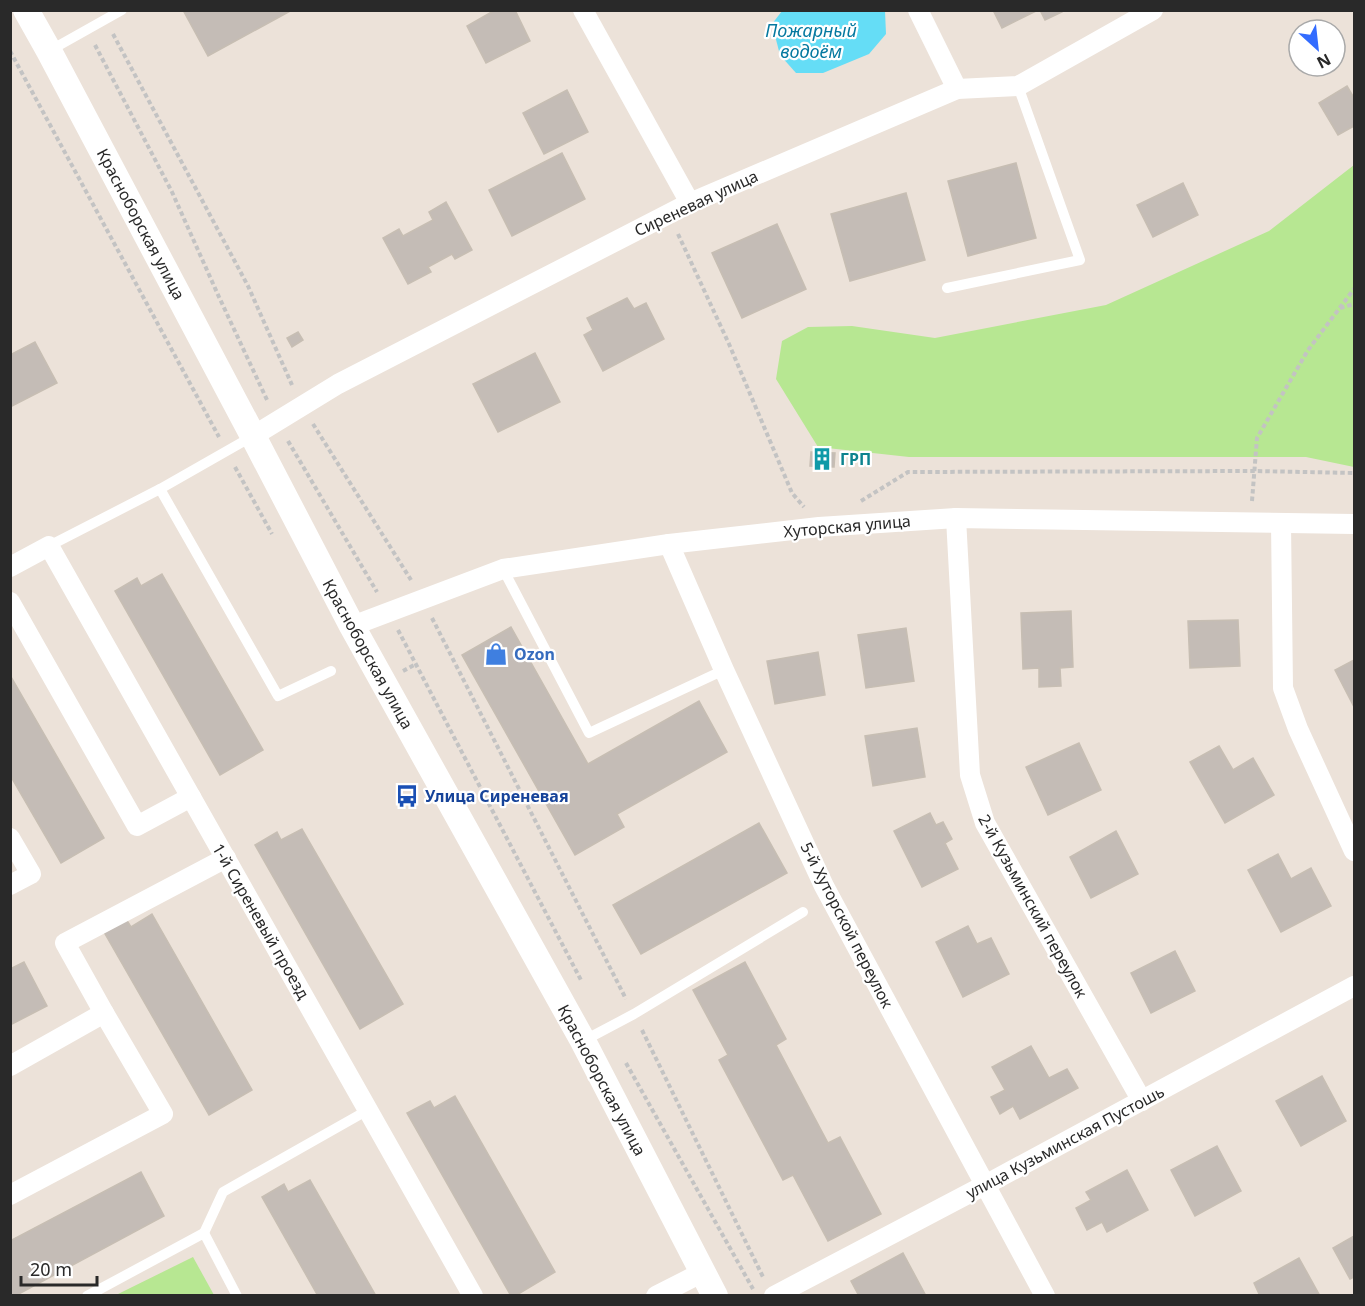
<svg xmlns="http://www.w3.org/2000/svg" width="1365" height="1306" viewBox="0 0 1365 1306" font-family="'Noto Sans',sans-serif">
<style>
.green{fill:#b7e792}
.water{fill:#65ddf6}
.building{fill:#c4bcb6;stroke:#c7beb3;stroke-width:1.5}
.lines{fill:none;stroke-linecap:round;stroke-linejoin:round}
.path{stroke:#c3c3c3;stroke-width:4;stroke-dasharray:4.5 3;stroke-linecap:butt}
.service{stroke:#fff;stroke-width:10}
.minor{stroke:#fff;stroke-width:20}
.tertiary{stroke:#fff;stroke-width:26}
.labels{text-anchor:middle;stroke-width:4.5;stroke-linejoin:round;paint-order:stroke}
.street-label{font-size:16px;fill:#292929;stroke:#fff}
.culture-label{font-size:16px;font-weight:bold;fill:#0d838f;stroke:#fff;text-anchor:start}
.shop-label{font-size:16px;font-weight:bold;fill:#366cbe;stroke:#fff;text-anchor:start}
.transit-label{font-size:16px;font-weight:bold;fill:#164399;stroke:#fff;text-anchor:start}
.water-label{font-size:18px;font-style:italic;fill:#0579a0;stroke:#fff}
</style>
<rect width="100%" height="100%" fill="#ece2d9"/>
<!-- green -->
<g class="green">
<polygon points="1354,165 1354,467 1306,457 909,457 818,447 776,379 782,341 808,327 852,326 935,338 1106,305 1269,231"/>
<polygon points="193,1257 214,1295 116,1295"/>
</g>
<!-- water -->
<polygon class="water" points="782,11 885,11 886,34 869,54 823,73 796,73 780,55 772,24"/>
<!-- building -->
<g class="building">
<polygon points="183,10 292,10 208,56"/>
<polygon points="495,10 515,10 530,41 486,63 467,26"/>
<polygon points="993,10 1038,10 1002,28"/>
<polygon points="1040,10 1061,10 1062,12 1045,20"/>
<polygon points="1347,86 1354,98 1354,126 1338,135 1319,103"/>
<polygon points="567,90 588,132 544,154 523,113"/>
<polygon points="562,153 585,199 512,236 489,190"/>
<polygon points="1016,163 1036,238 968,256 948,181"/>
<polygon points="1183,183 1198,215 1153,237 1137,205"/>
<polygon points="906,193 925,260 850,281 831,214"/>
<polygon points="446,202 472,250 455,259 452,254 428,267 431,272 408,284 383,238 399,229 403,236 433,220 429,212"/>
<polygon points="777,224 806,289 742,318 712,253"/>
<polygon points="627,298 634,309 646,303 664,339 603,371 584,335 593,330 587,318"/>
<polygon points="298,332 303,340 292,347 287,338"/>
<polygon points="35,342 57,383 10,407 10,355"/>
<polygon points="535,353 560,402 498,432 473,384"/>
<polygon points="811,452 835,453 834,467 810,466"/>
<polygon points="162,574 263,750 220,775 115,591 137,578 141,586"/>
<polygon points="1071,611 1073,667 1060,668 1061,686 1039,687 1039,668 1023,669 1021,613"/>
<polygon points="1238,620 1240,666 1190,668 1188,621"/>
<polygon points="511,627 588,764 699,701 727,752 617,814 624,827 575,855 462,655"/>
<polygon points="906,628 914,681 866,688 858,635"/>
<polygon points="818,652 825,695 775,704 767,661"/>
<polygon points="1354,660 1354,707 1335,670"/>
<polygon points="10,675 104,838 61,863 10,775"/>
<polygon points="917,728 925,777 873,786 865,736"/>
<polygon points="1079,743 1101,790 1048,815 1026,767"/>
<polygon points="1219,746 1233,770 1253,758 1274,795 1225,823 1190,762"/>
<polygon points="930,813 936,825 943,822 952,839 945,843 958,869 922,887 894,831"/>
<polygon points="759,823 787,873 641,954 613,905"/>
<polygon points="302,829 403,1004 360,1029 255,845 277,832 281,840"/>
<polygon points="1116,831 1138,874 1091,898 1070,857"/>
<polygon points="1278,854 1291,879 1311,868 1331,906 1281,932 1248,870"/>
<polygon points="152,914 252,1090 209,1115 104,932 126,919 131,927"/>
<polygon points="968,926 977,944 991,938 1009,974 963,997 936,942"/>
<polygon points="1175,951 1195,991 1151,1013 1131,973"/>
<polygon points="24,962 47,1006 10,1025 10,969"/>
<polygon points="745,962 786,1039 776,1045 828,1143 840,1137 881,1214 828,1241 793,1175 783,1180 719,1060 728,1055 693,990"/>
<polygon points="1031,1046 1049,1078 1067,1069 1078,1088 1020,1119 1013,1106 1000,1114 991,1097 1005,1090 992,1067"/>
<polygon points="1322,1076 1346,1121 1301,1146 1276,1101"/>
<polygon points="455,1096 555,1272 515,1296 511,1296 407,1113 430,1101 434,1108"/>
<polygon points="1217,1146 1241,1191 1195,1216 1171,1170"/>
<polygon points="1127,1170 1148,1210 1107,1232 1102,1222 1087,1230 1076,1208 1091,1200 1086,1192"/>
<polygon points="141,1172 164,1216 15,1296 10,1296 10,1241"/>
<polygon points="310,1180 376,1296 318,1296 262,1197 284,1184 288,1192"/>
<polygon points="1354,1236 1354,1277 1350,1279 1333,1248"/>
<polygon points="903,1253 926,1296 859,1296 851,1281"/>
<polygon points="1299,1258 1320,1296 1260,1296 1254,1283"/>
</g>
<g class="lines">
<!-- path -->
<g class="path">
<polyline points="113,34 248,286 292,385"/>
<polyline points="95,45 172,192 219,297 268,402"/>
<polyline points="10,51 219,437"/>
<polyline points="678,234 729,344 792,493 804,507"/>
<polyline points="1340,308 1354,304"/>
<polyline points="313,424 411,580"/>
<polyline points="288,441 377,592"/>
<polyline points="235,467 272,534"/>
<polyline points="861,501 908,472 1254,471 1354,473"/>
<polyline points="1252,501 1257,438 1308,350 1354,289"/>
<polyline points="432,618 626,999"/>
<polyline points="398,630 582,982"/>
<polyline points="403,671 416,664"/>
<polyline points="642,1030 764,1279"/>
<polyline points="626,1063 753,1289"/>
</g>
<!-- service -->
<g class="service">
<polyline points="49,51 122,10"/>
<polyline points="947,288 1080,260 1018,86"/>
<polyline points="160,489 278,696 331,671"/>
<polyline points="49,546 160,489 253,436"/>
<polyline points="503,569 589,733 724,670"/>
<polyline points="583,1041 634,1014 803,912"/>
<polyline points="204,1233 223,1192 368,1110"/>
<polyline points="87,1296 204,1233 237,1296"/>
</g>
<!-- minor -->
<g class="minor">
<polyline points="583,10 690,203"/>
<polyline points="918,10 957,89"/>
<polyline points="253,436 338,384 690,203 957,89 1018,86 1153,10"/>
<polyline points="956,518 970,775 985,823 1142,1101"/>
<polyline points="1281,523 1283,688 1298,729 1354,851"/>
<polyline points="669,544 724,670 824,886 1045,1296"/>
<polyline points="10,567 49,546 473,1296"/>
<polyline points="10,602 137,826 191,797"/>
<polyline points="352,626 503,569 669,544 819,527 956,518 1354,524"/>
<polyline points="10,838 31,874 10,885"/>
<polyline points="10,1066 104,1013"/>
<polyline points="10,1195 163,1114 104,1013 65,943 226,858"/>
<polyline points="656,1296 703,1272"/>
<polyline points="774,1296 985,1185 1354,986"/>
</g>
<!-- tertiary -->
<polyline class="tertiary" points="26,10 49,51 253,436 352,626 583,1041 715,1296"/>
</g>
<!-- icons -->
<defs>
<g id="building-bare" transform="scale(1.8)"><path d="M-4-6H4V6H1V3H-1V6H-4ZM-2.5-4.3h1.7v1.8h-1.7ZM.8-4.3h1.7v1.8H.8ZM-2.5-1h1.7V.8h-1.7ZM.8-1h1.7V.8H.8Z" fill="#0f9aa8" stroke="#fff" stroke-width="2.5" paint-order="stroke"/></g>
<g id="shop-bare" transform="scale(1.8)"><path d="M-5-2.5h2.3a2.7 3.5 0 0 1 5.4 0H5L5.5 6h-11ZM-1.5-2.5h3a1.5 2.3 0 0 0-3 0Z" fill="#3f7fe0" stroke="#fff" stroke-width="2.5" paint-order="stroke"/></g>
<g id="bus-bare" transform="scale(1.8)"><path d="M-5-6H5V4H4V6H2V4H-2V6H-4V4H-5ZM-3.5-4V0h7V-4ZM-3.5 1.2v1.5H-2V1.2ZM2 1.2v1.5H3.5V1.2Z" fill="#1a4fb4" stroke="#fff" stroke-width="2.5" paint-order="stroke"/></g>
</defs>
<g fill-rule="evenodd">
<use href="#building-bare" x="822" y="459"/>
<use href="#shop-bare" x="496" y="654"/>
<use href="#bus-bare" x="407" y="796"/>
</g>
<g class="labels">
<!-- street labels -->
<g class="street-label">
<text transform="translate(696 203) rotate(-25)" y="6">Сиреневая улица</text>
<text transform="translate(141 224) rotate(62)" y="6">Красноборская улица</text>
<text transform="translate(847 526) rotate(-5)" y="6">Хуторская улица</text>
<text transform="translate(368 654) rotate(61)" y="6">Красноборская улица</text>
<text transform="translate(1033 906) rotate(61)" y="6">2-й Кузьминский переулок</text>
<text transform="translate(261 921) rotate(60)" y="6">1-й Сиреневый проезд</text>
<text transform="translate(847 925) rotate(63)" y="6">5-й Хуторской переулок</text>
<text transform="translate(602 1080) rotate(62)" y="6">Красноборская улица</text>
<text transform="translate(1065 1142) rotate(-28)" y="6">улица Кузьминская Пустошь</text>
</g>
<!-- culture labels -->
<g class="culture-label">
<text x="840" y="465">ГРП</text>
</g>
<!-- shop labels -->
<g class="shop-label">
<text x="514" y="660">Ozon</text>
</g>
<!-- transit labels -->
<g class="transit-label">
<text x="425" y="802">Улица Сиреневая</text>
</g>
<!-- water labels -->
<g class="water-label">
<text x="811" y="37">Пожарный<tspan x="811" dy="21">водоём</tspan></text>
</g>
</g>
<!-- border -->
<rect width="1365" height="1306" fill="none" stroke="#292929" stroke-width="24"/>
<!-- north arrow -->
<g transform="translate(1317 48) rotate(153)"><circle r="28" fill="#ffffff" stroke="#a9a9a9" stroke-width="1.5"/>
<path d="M0-4.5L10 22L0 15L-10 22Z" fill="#336cff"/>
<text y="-9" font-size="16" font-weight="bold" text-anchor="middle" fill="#292929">N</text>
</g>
<!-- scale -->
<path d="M21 1276v9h76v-9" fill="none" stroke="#292929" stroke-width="3"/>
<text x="30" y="1276" font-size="18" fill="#292929" stroke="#ffffff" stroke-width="4.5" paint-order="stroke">20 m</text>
</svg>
